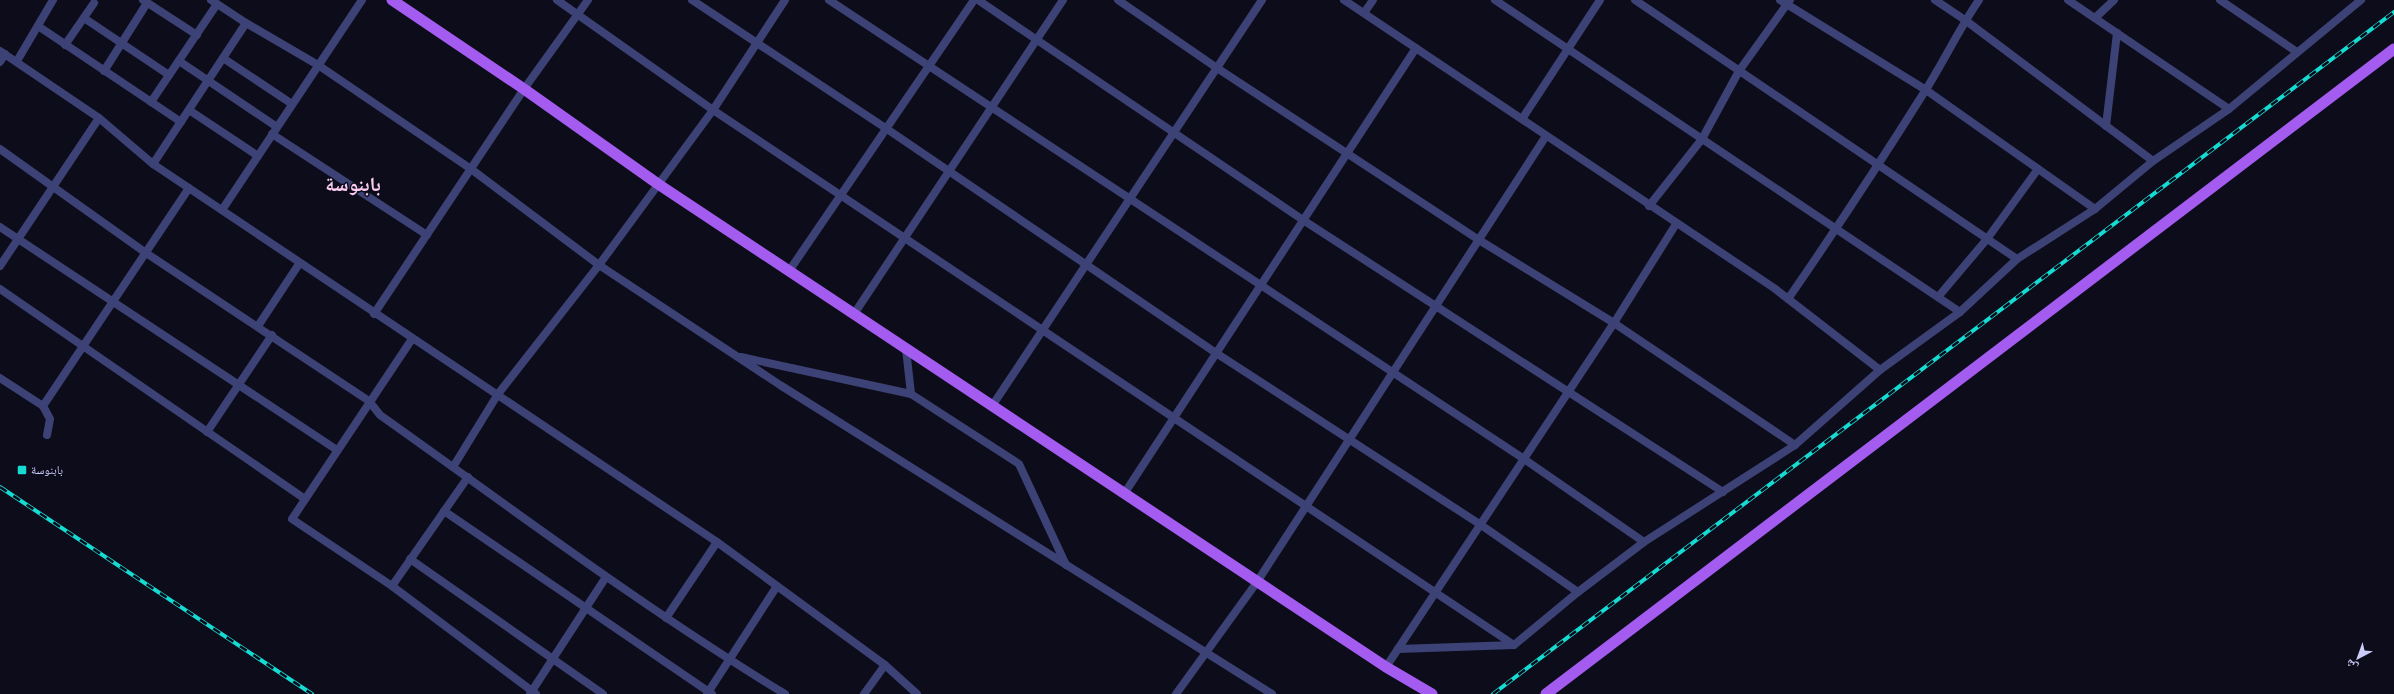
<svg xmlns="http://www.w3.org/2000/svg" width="2394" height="694" viewBox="0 0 2394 694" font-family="Mulish,'Noto Naskh Arabic',sans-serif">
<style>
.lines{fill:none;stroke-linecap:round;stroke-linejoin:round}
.minor{stroke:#3c4275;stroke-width:8}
.tertiary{stroke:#3c4275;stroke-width:8}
.primary{stroke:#a35cef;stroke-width:11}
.rail-casing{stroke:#15dbd3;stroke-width:4}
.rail{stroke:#0d0c1a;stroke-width:2.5;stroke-dasharray:8;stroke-linecap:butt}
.poi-dot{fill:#15dbd3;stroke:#0d0c1a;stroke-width:1.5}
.labels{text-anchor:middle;stroke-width:3;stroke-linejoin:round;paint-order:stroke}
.poi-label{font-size:12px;fill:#cbccfa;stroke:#0d0c1a;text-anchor:start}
.town-label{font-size:20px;font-weight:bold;fill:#faccf0;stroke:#0d0c1a}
</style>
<rect width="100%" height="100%" fill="#0d0c1a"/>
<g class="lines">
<!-- minor -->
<g class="minor">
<polyline points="143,0 197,35"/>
<polyline points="211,0 246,23 318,65 471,169 599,265 780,385 1272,694"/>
<polyline points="557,0 713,110 1514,645"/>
<polyline points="692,0 887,129 1216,353 1481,525 1578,592"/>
<polyline points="829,0 1524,459 1644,542"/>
<polyline points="978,0 1303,220 1723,492"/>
<polyline points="1118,0 1217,68 1479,240 1614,323 1795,445"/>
<polyline points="1495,0 1960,312"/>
<polyline points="1635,0 2017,259"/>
<polyline points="1780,0 1926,90 2095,209"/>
<polyline points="1935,0 1965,20 2153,161"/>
<polyline points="2068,0 2229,109"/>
<polyline points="2220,0 2297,52"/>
<polyline points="1364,13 1373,0"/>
<polyline points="84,18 169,75"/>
<polyline points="2095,18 2114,0"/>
<polyline points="38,26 181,122"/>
<polyline points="65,45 94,3"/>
<polyline points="0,51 99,118 153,164 717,542 885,665 917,694"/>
<polyline points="223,58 292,104"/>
<polyline points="17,61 53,0"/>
<polyline points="179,61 277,127"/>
<polyline points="0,62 5,54"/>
<polyline points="104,71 147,3"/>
<polyline points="151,102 217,4"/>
<polyline points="189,110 258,156"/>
<polyline points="1522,119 1600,0"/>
<polyline points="2106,126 2117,33"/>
<polyline points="272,134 427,235"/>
<path d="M0 149 146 253 369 401 380 415C514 510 645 609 785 694"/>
<polyline points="153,164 246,23"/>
<polyline points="1649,206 1702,139 1739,71 1790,0"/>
<polyline points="222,210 362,0"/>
<polyline points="0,227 337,450"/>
<polyline points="0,266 99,118"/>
<polyline points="789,271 974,0"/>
<polyline points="0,289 305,499"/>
<polyline points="1938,297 1987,239 2038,169"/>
<path d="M1788 299C1835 231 1881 161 1925 91 1944 61 1959 29 1979 0"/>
<polyline points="374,314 524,89 588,0"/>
<polyline points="854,314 1063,0"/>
<polyline points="258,326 299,264"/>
<polyline points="412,339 292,519 392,586 536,694"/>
<polyline points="906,349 911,394"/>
<polyline points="741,357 911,394 1019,464 1066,565"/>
<polyline points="0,378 43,406"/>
<polyline points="992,406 1262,0"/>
<polyline points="207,432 272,335"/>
<polyline points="47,435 50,419 43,406 189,188"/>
<polyline points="453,467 498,394 599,265 713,110 785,0"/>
<polyline points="1124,494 1416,48"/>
<polyline points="444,511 712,694"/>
<polyline points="410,559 603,694"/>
<polyline points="392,586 468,477"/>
<polyline points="666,618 717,542"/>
<polyline points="1398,649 1514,645 1578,592 1644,542 1795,445 1880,370 1960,312 2017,259 2095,209 2153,161 2229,109 2361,0"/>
<polyline points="1386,667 1614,323 1676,224"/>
<polyline points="530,694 606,577"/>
<polyline points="707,694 777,586"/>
<polyline points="864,694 885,665"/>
<polyline points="1176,694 1257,582 1546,136"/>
</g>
<!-- tertiary -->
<polyline class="tertiary" points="1344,0 1774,288 1880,370"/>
<!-- primary -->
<g class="primary">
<polyline points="392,0 524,89 658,184 1386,667 1432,694"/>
<polyline points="1546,694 2394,49"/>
</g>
<!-- rail casing -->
<g class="rail-casing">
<g id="rail">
<polyline points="0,487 312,694"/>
<polyline points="1493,694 2394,12"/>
</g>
</g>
<!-- rail -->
<use href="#rail" class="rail"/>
</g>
<!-- markers -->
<rect class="poi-dot" x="17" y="465" width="10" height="10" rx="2"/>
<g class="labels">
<!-- poi labels -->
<g class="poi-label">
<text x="31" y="474">بابنوسة</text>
</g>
<!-- town labels -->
<g class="town-label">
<text x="353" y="191">بابنوسة</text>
</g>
</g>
<!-- north arrow -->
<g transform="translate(2358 658) rotate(221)" stroke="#0d0c1a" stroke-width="3" paint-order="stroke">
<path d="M0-3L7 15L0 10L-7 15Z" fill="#cbccfa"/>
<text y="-6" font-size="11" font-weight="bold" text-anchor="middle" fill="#cbccfa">ش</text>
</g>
</svg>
